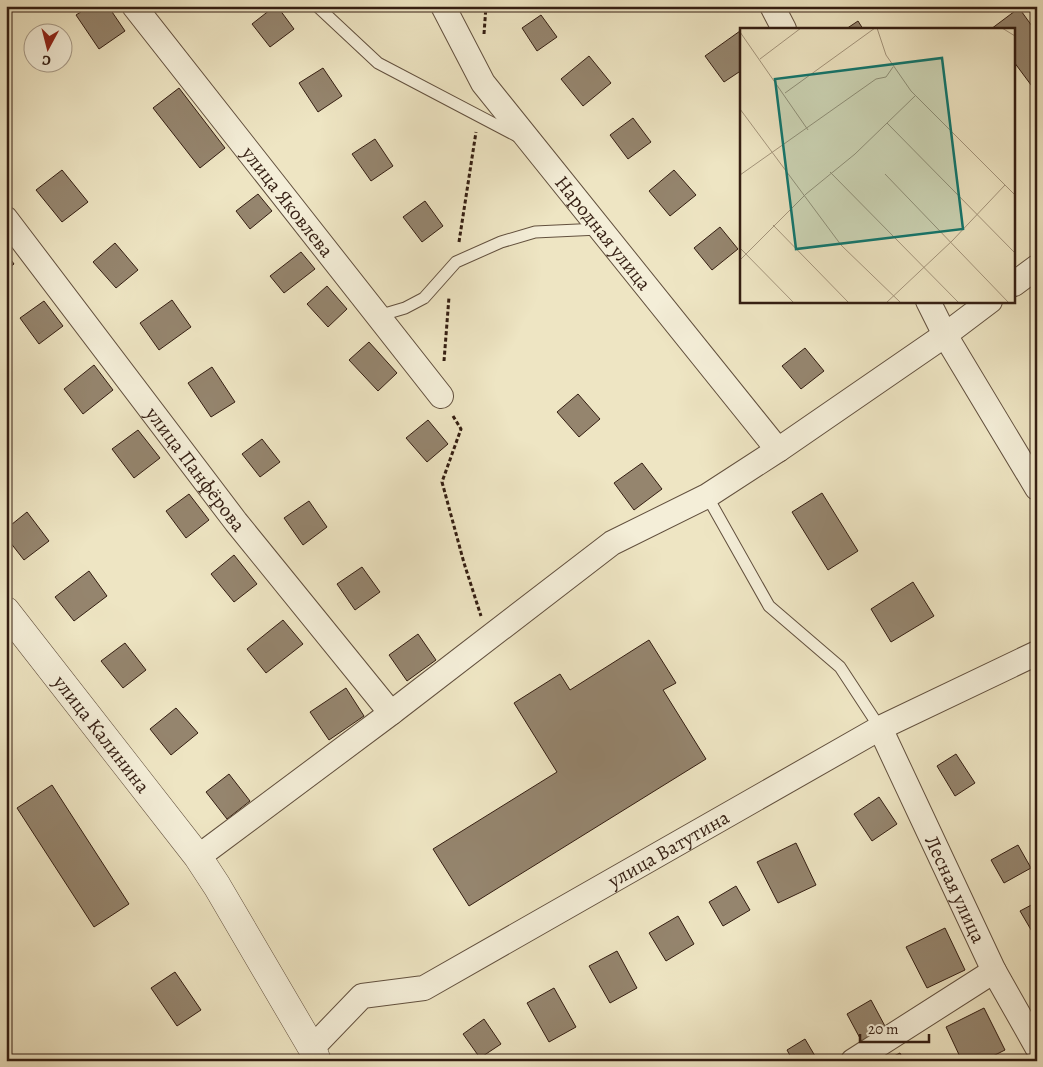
<svg xmlns="http://www.w3.org/2000/svg" width="1043" height="1067" viewBox="0 0 1043 1067" font-family="Alegreya,serif">
<style>
.building{fill:#95856e;stroke:#341e12}
.lines{fill:none;stroke-linecap:round;stroke-linejoin:round}
.service-casing{stroke:#62503e;stroke-width:13}
.minor-casing{stroke:#62503e;stroke-width:26}
.tertiary-casing{stroke:#62503e;stroke-width:29}
.path{stroke:#341e12;stroke-width:3;stroke-dasharray:4 2.5;stroke-linecap:butt}
.service{stroke:#f4eed8;stroke-width:11}
.minor{stroke:#f4eed8;stroke-width:24}
.tertiary{stroke:#f4eed8;stroke-width:28}
.labels{text-anchor:middle;stroke-width:4;stroke-linejoin:round;paint-order:stroke}
.street-label{font-size:20px;fill:#341e12;stroke:#f4eed8}
.inset-road{fill:none;stroke:#a4957c;stroke-width:1}
.view{fill:#0f766e;fill-opacity:0.15;stroke:#0f766e;stroke-width:2.5}
.inset-edge{fill:none;stroke:#341e12;stroke-width:2.5}
</style>
<rect width="100%" height="100%" fill="#eee5c3"/>
<filter id="stains"><feTurbulence type="fractalNoise" baseFrequency=".004" numOctaves="4"/><feColorMatrix values="0 0 0 0 .2 0 0 0 0 .09 0 0 0 0 .02 0 0 0 .5 -.17"/></filter>
<radialGradient id="worn" r=".72"><stop offset=".6" stop-color="#630" stop-opacity="0"/><stop offset="1" stop-color="#630" stop-opacity=".3"/></radialGradient>
<!-- building -->
<g class="building">
<polygon points="90,6 108,6 125,31 99,49 76,15"/>
<polygon points="275,6 277,6 294,29 270,47 252,24"/>
<polygon points="1019,8 1037,33 1037,93 1014,62 1014,29 991,29"/>
<polygon points="541,15 557,37 537,51 522,28"/>
<polygon points="858,21 863,29 846,29"/>
<polygon points="740,31 742,33 742,70 724,82 705,56"/>
<polygon points="589,56 611,83 583,106 561,79"/>
<polygon points="323,68 342,96 318,112 299,83"/>
<polygon points="179,88 225,148 200,168 153,108"/>
<polygon points="633,118 651,142 628,159 610,135"/>
<polygon points="375,139 393,166 371,181 352,154"/>
<polygon points="62,170 88,202 62,222 36,190"/>
<polygon points="674,170 696,195 670,216 649,191"/>
<polygon points="258,194 272,211 250,229 236,211"/>
<polygon points="425,201 443,226 422,242 403,217"/>
<polygon points="720,227 738,249 712,270 694,248"/>
<polygon points="115,243 138,270 116,288 93,262"/>
<polygon points="301,252 315,269 284,293 270,276"/>
<polygon points="6,253 14,264 6,270"/>
<polygon points="327,286 347,309 328,327 307,304"/>
<polygon points="172,300 191,327 159,350 140,323"/>
<polygon points="44,301 63,326 39,344 20,318"/>
<polygon points="369,342 397,373 378,391 349,360"/>
<polygon points="805,348 824,371 801,389 782,366"/>
<polygon points="94,365 113,390 83,414 64,389"/>
<polygon points="212,367 235,402 211,417 188,383"/>
<polygon points="578,394 600,419 579,437 557,412"/>
<polygon points="428,420 448,444 427,462 406,438"/>
<polygon points="138,430 160,458 134,478 112,449"/>
<polygon points="262,439 280,462 260,477 242,454"/>
<polygon points="642,463 662,489 634,510 614,483"/>
<polygon points="822,493 858,551 828,570 792,512"/>
<polygon points="189,494 209,520 186,538 166,511"/>
<polygon points="309,501 327,527 303,545 284,518"/>
<polygon points="27,512 49,541 24,560 6,537 6,529"/>
<polygon points="234,555 257,584 234,602 211,574"/>
<polygon points="362,567 380,592 355,610 337,584"/>
<polygon points="89,571 107,596 74,621 55,597"/>
<polygon points="913,582 934,616 891,642 871,609"/>
<polygon points="283,620 303,644 266,673 247,649"/>
<polygon points="418,634 436,660 407,681 389,655"/>
<polygon points="649,640 676,683 663,690 706,759 469,906 433,849 557,772 514,703 560,674 570,690"/>
<polygon points="125,643 146,670 123,688 101,661"/>
<polygon points="346,688 364,716 329,740 310,712"/>
<polygon points="176,708 198,733 171,755 150,729"/>
<polygon points="956,754 975,783 955,796 937,766"/>
<polygon points="229,774 250,801 227,819 206,792"/>
<polygon points="52,785 129,904 94,927 17,808"/>
<polygon points="879,797 897,824 872,841 854,814"/>
<polygon points="796,843 816,885 778,903 757,862"/>
<polygon points="1018,845 1031,868 1004,883 991,860"/>
<polygon points="736,886 750,910 723,926 709,902"/>
<polygon points="1037,902 1037,940 1020,911"/>
<polygon points="678,916 694,944 666,961 649,933"/>
<polygon points="945,928 965,970 927,988 906,947"/>
<polygon points="617,951 637,988 610,1003 589,966"/>
<polygon points="175,972 201,1010 177,1026 151,988"/>
<polygon points="554,988 576,1027 549,1042 527,1003"/>
<polygon points="871,1000 886,1028 862,1042 847,1014"/>
<polygon points="984,1008 1005,1050 983,1061 962,1061 946,1027"/>
<polygon points="484,1019 501,1044 480,1058 463,1034"/>
<polygon points="805,1039 818,1061 793,1061 787,1050"/>
<polygon points="900,1053 904,1061 884,1061"/>
</g>
<g class="lines">
<!-- service casing -->
<g class="service-casing">
<g id="service">
<polyline points="317,6 378,63 517,136"/>
<polyline points="378,316 405,308 424,298 456,262 501,242 535,232 599,229"/>
<polyline points="707,496 769,606 840,667 880,728"/>
</g>
</g>
<!-- minor casing -->
<g class="minor-casing">
<g id="minor">
<path id="s1" d="M134 6 441 396"/>
<path id="s2" d="M443 6 483 83 778 450"/>
<polyline points="772,6 784,29"/>
<path id="s3" d="M6 219 236 522 391 713"/>
<polyline points="1014,284 1037,267"/>
<polyline points="928,301 945,335 1037,488"/>
<path id="s4" d="M880 728 994 971 1037 1047"/>
<polyline points="198,857 391,713 612,543 707,496 778,450 945,335 990,301"/>
<path id="s5" d="M312 1048 362 996 424 988 880 728 1037 653"/>
<polyline points="853,1061 994,971"/>
</g>
</g>
<!-- tertiary casing -->
<g class="tertiary-casing">
<g id="tertiary">
<path id="s6" d="M6 611 198 857 217 886 312 1048 317 1061"/>
</g>
</g>
<!-- path -->
<g class="path">
<polyline points="484,34 486,6"/>
<polyline points="459,242 476,132"/>
<polyline points="444,361 449,297"/>
<polyline points="453,416 461,429 442,482 464,563 481,616"/>
</g>
<!-- service -->
<use href="#service" class="service"/>
<!-- minor -->
<use href="#minor" class="minor"/>
<!-- tertiary -->
<use href="#tertiary" class="tertiary"/>
</g>
<g class="labels">
<!-- street labels -->
<g class="street-label">
<text dy="7" stroke="none"><textPath href="#s1" startOffset="249">улица Яковлева</textPath></text>
<text dy="7" stroke="none"><textPath href="#s2" startOffset="279">Народная улица</textPath></text>
<text dy="7" stroke="none"><textPath href="#s3" startOffset="314">улица Панфёрова</textPath></text>
<text dy="7" stroke="none"><textPath href="#s6" startOffset="156">улица Калинина</textPath></text>
<text dy="7" stroke="none"><textPath href="#s5" startOffset="416">улица Ватутина</textPath></text>
<text dy="7" stroke="none"><textPath href="#s4" startOffset="178">Лесная улица</textPath></text>
</g>
</g>
<!-- overview -->
<g transform="translate(740 28)">
<rect width="275" height="275" fill="#eee5c3"/>
<path class="inset-road" d="M137 0 146 27 171 63 275 167M262 0 275 8M0 4 68 102M20 31 61 0M45 65 135 0M0 81 101 217 161 275M147 95 275 225M90 144 219 275M145 146 269 275M0 147 136 51 146 49 153 39M33 197 109 275M0 220 54 275M0 232 66 166 115 126 175 68M146 275 212 213 265 157"/>
<path class="view" d="M202 30 223 201 56 221 35 51Z"/>
<rect width="275" height="275" class="inset-edge"/>
</g>
<!-- margin -->
<rect width="1043" height="1067" fill="none" stroke="#eee5c3" stroke-width="25"/>
<rect x="8" y="8" width="1028" height="1052" fill="none" stroke="#341e12" stroke-width="2.5"/>
<rect x="12" y="12" width="1018" height="1042" fill="none" stroke="#341e12"/>
<!-- north arrow -->
<g transform="translate(48 48) rotate(187)"><circle r="24" fill="#f4eed8" stroke="#a79b89"/>
<path d="M0-4L9 19L0 12L-9 19Z" fill="#8f2418"/>
<text y="-8" font-size="14" font-weight="bold" text-anchor="middle" fill="#341e12">С</text>
</g>
<!-- scale -->
<path d="M860 1034v8h69v-8" fill="none" stroke="#341e12" stroke-width="2.5"/>
<text x="868" y="1034" font-size="15" fill="#341e12" stroke="#f4eed8" stroke-width="4" paint-order="stroke">20 m</text>
<rect width="100%" height="100%" filter="url(#stains)"/>
<rect width="100%" height="100%" fill="url(#worn)"/>
</svg>
